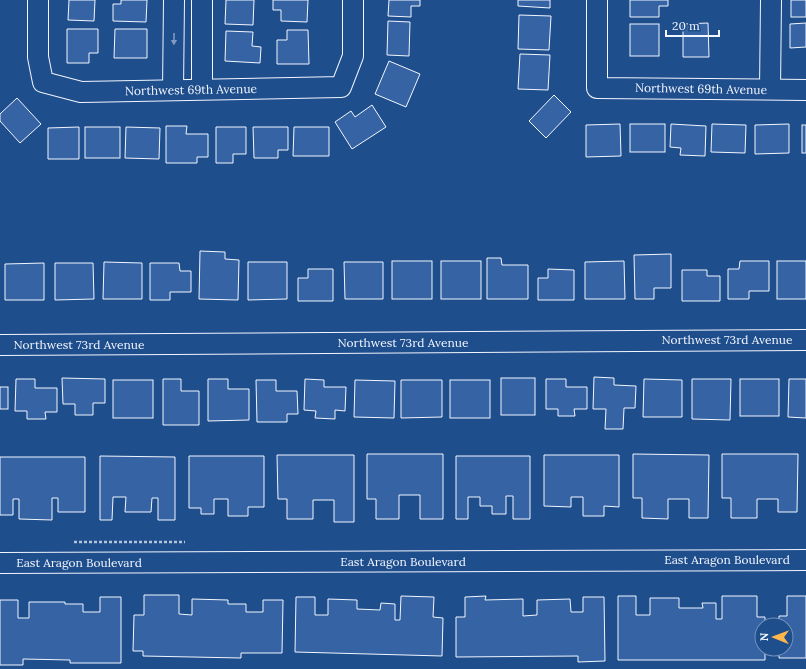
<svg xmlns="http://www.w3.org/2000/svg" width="806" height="669" viewBox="0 0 806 669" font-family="Lora,serif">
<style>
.building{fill:#3563a3;stroke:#f2f6ff}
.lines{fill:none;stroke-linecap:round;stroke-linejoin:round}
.minor-casing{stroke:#f2f6ff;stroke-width:22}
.path{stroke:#b3c4dc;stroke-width:2.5;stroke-dasharray:3 2;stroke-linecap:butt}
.minor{stroke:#1f4e8c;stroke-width:20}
.oneway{fill:#7e9ac0}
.labels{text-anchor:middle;stroke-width:3;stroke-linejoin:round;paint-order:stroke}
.street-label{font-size:12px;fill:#f2f6ff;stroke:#1f4e8c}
</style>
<rect width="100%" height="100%" fill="#1f4e8c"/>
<!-- building -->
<g class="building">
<polygon points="69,0 95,0 94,21 68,20"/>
<polygon points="121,0 147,0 146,22 113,21 113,4 121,4"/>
<polygon points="226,0 254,0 253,25 225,24"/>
<polygon points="273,0 308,0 307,22 281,21 281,10 273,10"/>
<polygon points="389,0 420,0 420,6 411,6 411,17 388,16"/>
<polygon points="518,0 550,0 550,8 518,6"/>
<polygon points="630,0 668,0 668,6 659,6 659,17 630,17"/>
<rect x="791" y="0" width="15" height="17"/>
<polygon points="519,15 551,16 549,50 518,49"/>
<polygon points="388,21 410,22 409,56 387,55"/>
<polygon points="708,23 709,57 683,57 683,24"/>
<polygon points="806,23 806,47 790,48 790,24"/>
<rect x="630" y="24" width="29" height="32"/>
<polygon points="67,29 98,29 98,53 89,53 89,63 67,63"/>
<polygon points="115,29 147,29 147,58 114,58"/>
<polygon points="287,30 308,30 309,64 277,64 277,40 287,40"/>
<polygon points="226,31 253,32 252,46 261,47 260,63 225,61"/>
<polygon points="520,54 550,55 548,90 518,89"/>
<polygon points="389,61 420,74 406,107 375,94"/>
<polygon points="554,95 571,112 546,138 529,121"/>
<polygon points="17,98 41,124 20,143 0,121 0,114"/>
<polygon points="372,105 386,127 352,149 335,122 351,111 355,117"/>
<polygon points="620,124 621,156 586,157 586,125"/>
<rect x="630" y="124" width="35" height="28"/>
<polygon points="671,124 706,126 705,156 680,155 681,148 670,147"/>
<polygon points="712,124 746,125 745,153 711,152"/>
<polygon points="789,124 789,153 755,154 755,125"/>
<rect x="802" y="125" width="4" height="28"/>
<polygon points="166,126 187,126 186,134 208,134 208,157 197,157 197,163 166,163"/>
<polygon points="79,127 79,159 48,159 48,128"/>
<rect x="85" y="127" width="35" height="31"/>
<polygon points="126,127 160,128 159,159 125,158"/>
<polygon points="216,127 246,127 246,154 233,154 233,163 216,163"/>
<polygon points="253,127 288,127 288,150 278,150 278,158 254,158"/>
<polygon points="294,127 329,127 329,156 293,156"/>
<polygon points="200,251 225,252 225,259 239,260 238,300 199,299"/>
<polygon points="671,254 671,288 654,288 654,299 635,299 634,255"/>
<polygon points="487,258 501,258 502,265 528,265 528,299 487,299"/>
<rect x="392" y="261" width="40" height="38"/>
<rect x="441" y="261" width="40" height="38"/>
<polygon points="624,261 625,299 585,299 585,262"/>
<polygon points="740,261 769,261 769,291 749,291 749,299 728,299 728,269 739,269"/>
<rect x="777" y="261" width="29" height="38"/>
<polygon points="104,262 142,263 142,299 103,299"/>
<polygon points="248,262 287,262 287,299 248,300"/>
<polygon points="344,262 383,262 383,299 345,299"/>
<polygon points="44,263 44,300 5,300 5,264"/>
<polygon points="55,263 93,263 94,299 55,300"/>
<polygon points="150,263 179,263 180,271 191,271 191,292 170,292 170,300 150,300"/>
<polygon points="308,269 333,269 333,301 298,301 298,278 308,278"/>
<polygon points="548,269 574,270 574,300 538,300 538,278 548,278"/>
<polygon points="682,270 707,270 707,276 720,276 720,301 682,301"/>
<polygon points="594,377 614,378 614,385 636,386 635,408 624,408 623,429 605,429 606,409 593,409"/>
<polygon points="62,378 105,379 105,403 93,403 93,415 75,415 75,404 63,404"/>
<rect x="501" y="378" width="34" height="37"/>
<polygon points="16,379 35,379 35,388 57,388 57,412 45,412 46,419 27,419 27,411 15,411"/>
<polygon points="163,379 181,379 181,391 199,391 199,425 163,425"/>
<polygon points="208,379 228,379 228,389 249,389 249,420 208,421"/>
<polygon points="305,379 324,380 324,387 346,387 345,411 335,410 335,419 315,418 316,411 304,410"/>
<polygon points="546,379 566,379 566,387 587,387 587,409 574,409 575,416 558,416 558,409 546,409"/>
<polygon points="644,379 682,380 682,417 643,417"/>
<polygon points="692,379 731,379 730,420 692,419"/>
<rect x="740" y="379" width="39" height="37"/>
<polygon points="789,379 806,379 806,418 788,417"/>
<rect x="113" y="380" width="40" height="38"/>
<polygon points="256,380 276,380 276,391 297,391 298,414 287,414 287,422 257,422"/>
<polygon points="355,380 395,381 394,418 354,417"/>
<polygon points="401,380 442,380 442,417 401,418"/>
<rect x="450" y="380" width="40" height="38"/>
<rect x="0" y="387" width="8" height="22"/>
<polygon points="367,454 443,454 443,519 420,519 420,495 399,495 399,519 376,519 376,499 367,499"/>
<polygon points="633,454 709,455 708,518 689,518 689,499 668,499 668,519 642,518 642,498 633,498"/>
<polygon points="722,454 798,454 797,512 778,512 778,499 757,499 757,518 731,518 731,498 722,498"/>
<polygon points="277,455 354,455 354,522 334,522 334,500 313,500 313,519 287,519 287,499 278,499"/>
<polygon points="544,455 619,455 619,507 604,506 604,516 583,516 583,497 571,497 571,507 544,506"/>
<polygon points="100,456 175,457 175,520 158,520 158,498 152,498 151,512 125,512 126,497 113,497 112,520 100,520"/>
<polygon points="189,456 264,456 264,507 248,507 248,516 228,516 228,499 214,499 214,514 201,514 201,508 189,508"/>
<polygon points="456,456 530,456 530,519 513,519 513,496 506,496 506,514 492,514 492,506 480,506 480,497 468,497 468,519 456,519"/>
<polygon points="0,457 85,457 85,512 58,512 58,498 52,498 52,520 19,519 19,499 13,499 13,515 0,515"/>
<polygon points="144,595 179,595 179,614 192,615 192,599 228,600 228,604 246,604 246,612 263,612 263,600 283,600 282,653 241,653 241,658 143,656 143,651 133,651 134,615 144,615"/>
<polygon points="401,596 434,597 433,617 443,618 442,656 295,652 296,597 315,597 315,615 328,615 328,599 357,600 357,609 380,610 381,603 395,604 395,620 400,620"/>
<polygon points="486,596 485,600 523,599 523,616 537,615 537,600 570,599 571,612 583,612 583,597 604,597 605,661 578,662 578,656 456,657 456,617 465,617 465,597"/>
<polygon points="618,596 636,596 636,615 650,615 650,598 679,598 679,608 703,608 702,603 716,603 716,619 722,619 722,596 757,596 757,617 765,617 765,625 762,625 762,649 765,649 765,660 618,660"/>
<polygon points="787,596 806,596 806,658 779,658 779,649 786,649 786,625 779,625 779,616 787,616"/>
<polygon points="100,597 121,597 121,663 70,663 70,660 23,659 23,665 0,665 0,600 18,600 18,618 29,618 29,602 65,602 65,604 83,604 83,612 100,612"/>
</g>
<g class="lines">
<!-- minor casing -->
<g class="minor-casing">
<g id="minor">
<polyline points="38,0 38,57 43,82 81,92 341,87 353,56 353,0"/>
<polyline points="202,0 202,89"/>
<polyline points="597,0 597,88 806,90"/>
<polyline points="770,89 771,0"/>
<polyline points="173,90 174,0"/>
<polyline points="0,345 806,340"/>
<polyline points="0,563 806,560"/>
</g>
</g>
<!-- path -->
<polyline class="path" points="74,542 185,542"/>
<!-- minor -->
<use href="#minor" class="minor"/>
</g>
<!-- one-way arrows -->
<defs><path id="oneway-solid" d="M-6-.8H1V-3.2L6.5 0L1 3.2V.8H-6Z"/></defs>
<use class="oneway" href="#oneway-solid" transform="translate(174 39) rotate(91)"/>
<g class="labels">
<!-- street labels -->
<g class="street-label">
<text transform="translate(701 89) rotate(1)" y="4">Northwest 69th Avenue</text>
<text transform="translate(191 90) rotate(-1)" y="4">Northwest 69th Avenue</text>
<text x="727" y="344">Northwest 73rd Avenue</text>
<text x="403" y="347">Northwest 73rd Avenue</text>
<text x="79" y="349">Northwest 73rd Avenue</text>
<text x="727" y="564">East Aragon Boulevard</text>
<text x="403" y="566">East Aragon Boulevard</text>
<text x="79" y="567">East Aragon Boulevard</text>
</g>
</g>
<!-- north arrow -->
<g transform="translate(774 637) rotate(271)"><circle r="19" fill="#1f4e8c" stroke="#7391ba"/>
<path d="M0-3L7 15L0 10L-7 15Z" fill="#ffb74d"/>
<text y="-6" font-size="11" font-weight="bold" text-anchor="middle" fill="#f2f6ff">N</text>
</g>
<!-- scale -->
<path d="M666 30v6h53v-6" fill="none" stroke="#f2f6ff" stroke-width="2"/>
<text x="672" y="30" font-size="12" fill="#f2f6ff" stroke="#1f4e8c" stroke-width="3" paint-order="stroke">20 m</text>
</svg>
